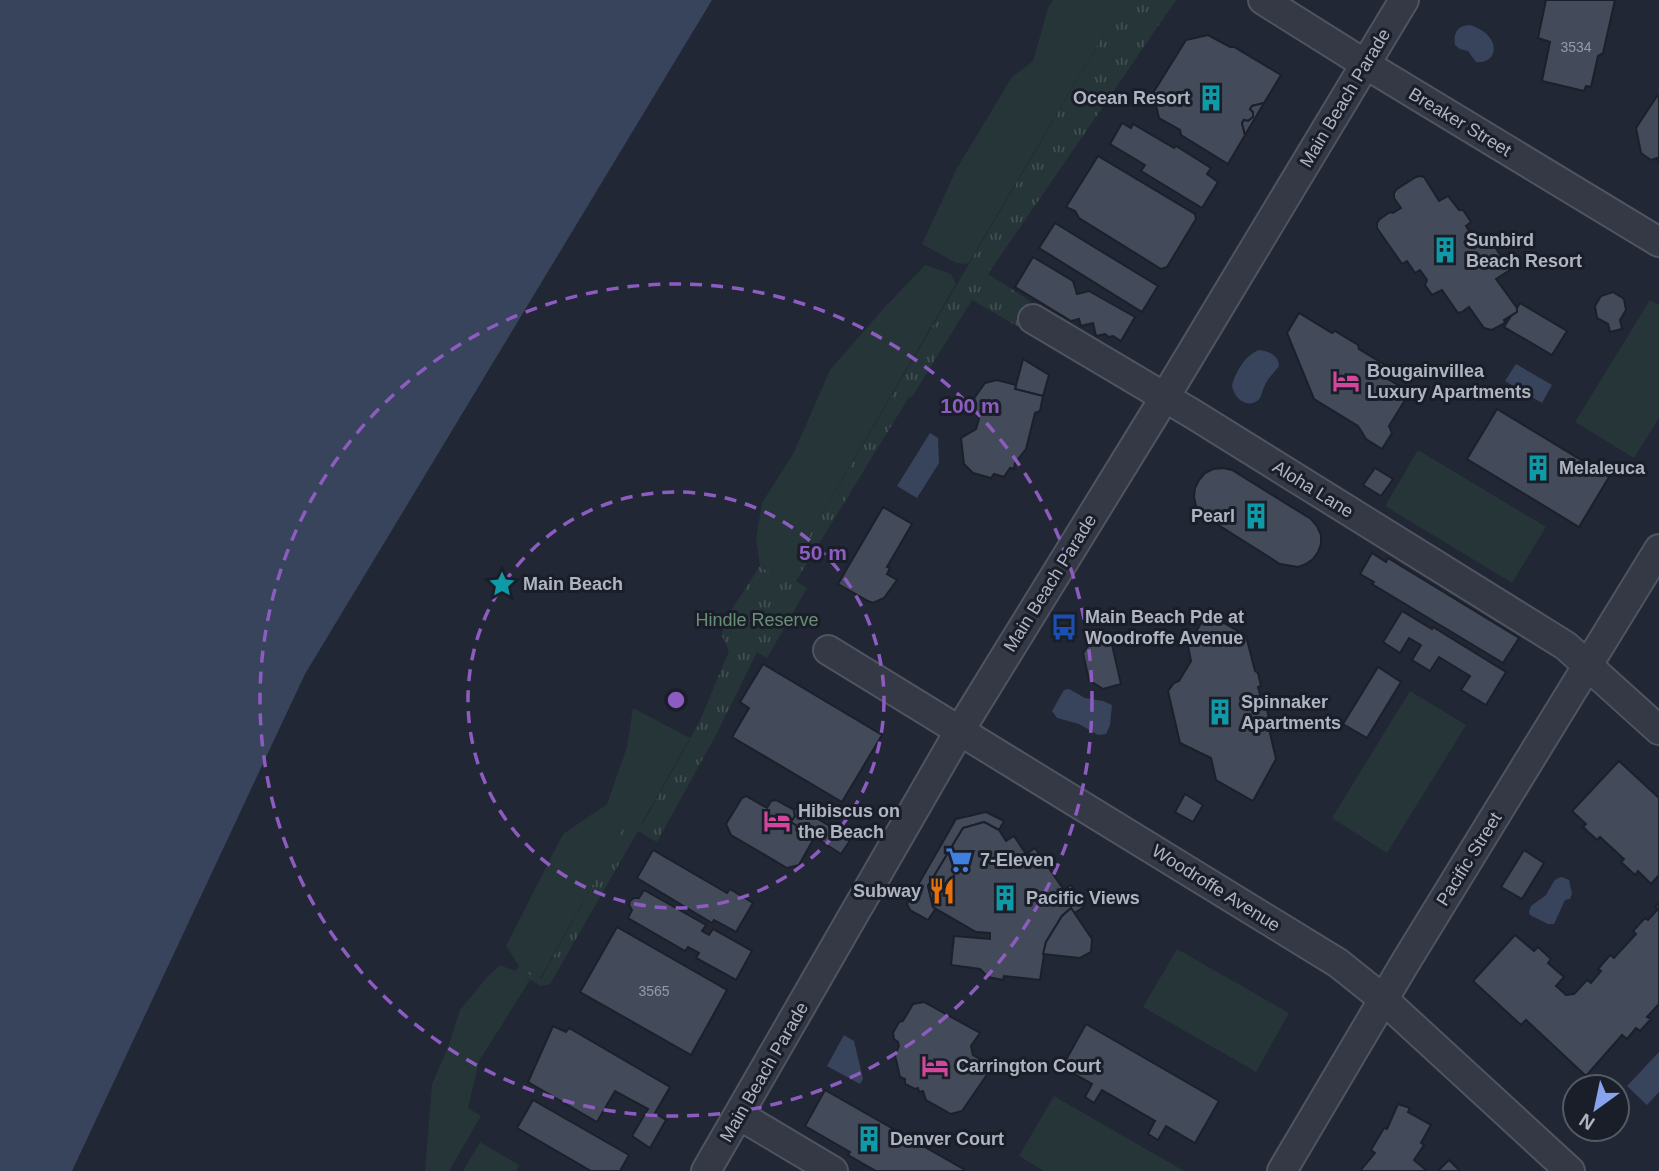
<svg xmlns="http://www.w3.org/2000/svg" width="1659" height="1171" viewBox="0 0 1659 1171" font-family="Arial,sans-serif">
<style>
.grass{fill:#263538}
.park{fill:url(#park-tufts)}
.water{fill:#38435c}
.building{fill:#434a59;stroke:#1c202b;stroke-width:2}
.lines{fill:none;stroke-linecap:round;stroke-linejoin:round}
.minor-casing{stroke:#4f5460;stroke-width:32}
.minor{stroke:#343945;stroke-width:28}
.ring{fill:none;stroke:#8d5cc0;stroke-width:3.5;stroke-dasharray:12 9}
.labels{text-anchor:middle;stroke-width:6;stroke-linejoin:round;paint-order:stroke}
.number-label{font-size:14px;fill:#939aa8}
.poi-label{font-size:18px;font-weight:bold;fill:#aeb4c2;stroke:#1a1e29;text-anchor:start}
.street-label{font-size:18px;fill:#aeb4c2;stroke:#1a1e29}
.park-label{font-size:18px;fill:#698f76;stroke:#1a1e29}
.centre{fill:#8d5cc0;stroke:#1a1e29;stroke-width:3.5}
.ring-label{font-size:21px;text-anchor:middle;font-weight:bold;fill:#8d5cc0;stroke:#1a1e29;stroke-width:6;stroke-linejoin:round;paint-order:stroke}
</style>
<defs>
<pattern id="park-tufts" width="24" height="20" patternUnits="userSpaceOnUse" patternTransform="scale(1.75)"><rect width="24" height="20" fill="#263538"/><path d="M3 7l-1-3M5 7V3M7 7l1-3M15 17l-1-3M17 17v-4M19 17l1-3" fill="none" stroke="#435053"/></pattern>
</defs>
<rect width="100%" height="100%" fill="#212734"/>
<!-- grass -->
<g class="grass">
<polygon points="1053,0 1124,0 968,264 956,263 922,244 957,168 1012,77 1033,61 1048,8"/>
<polygon points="925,265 951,274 956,284 801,550 779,579 760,566 756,539 762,503 793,454 830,370 884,308"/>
<polygon points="1650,300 1659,305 1659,418 1634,458 1575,422"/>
<polygon points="1418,450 1546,527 1512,583 1385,506"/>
<polygon points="1410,691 1466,725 1387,853 1332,818"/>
<polygon points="633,708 690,738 641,825 629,819 540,979 519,966 506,946 563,834 607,804 627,747"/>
<polygon points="1177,949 1289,1013 1256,1072 1143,1007"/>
<polygon points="500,965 515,971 530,980 479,1061 468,1108 481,1116 449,1171 425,1171 432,1084 448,1047 460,1010 487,977"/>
<polygon points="1054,1096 1184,1171 1044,1171 1019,1156"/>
<polygon points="480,1142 519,1165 516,1171 463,1171"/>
</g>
<!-- park -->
<polygon class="park" points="1124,0 1176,0 988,274 1030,301 1019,327 972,300 912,397 909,397 796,581 807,588 767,658 757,652 717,733 657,842 638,831 550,984 541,986 515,971 519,966 541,979 629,818 642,825 699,723 729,651 722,636 724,621 760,566 779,579 801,550"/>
<!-- water -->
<g class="water">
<polygon points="0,0 712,0 305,674 72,1171 0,1171"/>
<path d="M1469 25C1477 27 1485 31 1490 38 1499 51 1491 64 1476 62L1468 51 1460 49 1455 45C1453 33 1457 26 1469 25Z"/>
<path d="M1259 350C1268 351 1279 355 1279 366 1274 373 1268 378 1265 385 1262 390 1262 398 1257 401 1245 409 1233 396 1232 385 1236 372 1245 355 1259 350Z"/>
<polygon points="1516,364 1552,385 1542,403 1505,381"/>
<polygon points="930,433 938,438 939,463 917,498 897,486"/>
<polygon points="1069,689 1085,698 1103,701 1112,705 1110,725 1106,734 1098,735 1079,724 1057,718 1052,711 1064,690"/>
<polygon points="1562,877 1569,880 1572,894 1570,899 1565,900 1554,924 1548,924 1530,915 1529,912 1531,906 1546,895 1554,881 1558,878"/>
<polygon points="844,1035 854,1041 863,1079 860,1084 827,1066"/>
<polygon points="1659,1052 1659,1092 1647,1105 1627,1086"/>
</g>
<!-- building -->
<g class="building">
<polygon points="1546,0 1615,0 1603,53 1598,56 1591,87 1586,86 1584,91 1542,81 1550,42 1538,38"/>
<polygon points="1208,35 1230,47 1234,47 1281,75 1264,103 1252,106 1250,109 1253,112 1253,117 1248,121 1244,120 1242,123 1245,135 1228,164 1181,135 1180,130 1159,118 1153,93 1186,40"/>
<polygon points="1657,96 1659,97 1659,164 1657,158 1651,160 1641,153 1636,128"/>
<polygon points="1264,103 1245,135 1242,123 1244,120 1248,121 1253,117 1253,112 1250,109 1252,106"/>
<polygon points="1122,123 1131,128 1133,124 1174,148 1176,146 1211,168 1207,174 1218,182 1202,208 1141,171 1145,165 1110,144"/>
<polygon points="1098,156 1195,214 1196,219 1167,267 1161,269 1079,218 1075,211 1066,207"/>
<polygon points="1421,176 1424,177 1439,201 1448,196 1459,210 1463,210 1471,222 1466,226 1474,239 1486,233 1510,270 1496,279 1517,308 1517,312 1504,320 1505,323 1492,330 1484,328 1469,307 1462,312 1458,313 1442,290 1432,295 1425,285 1427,280 1420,270 1415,273 1407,261 1402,264 1377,228 1377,223 1380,219 1390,212 1393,213 1401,208 1394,198 1394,193 1397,189 1416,177"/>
<polygon points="1055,223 1158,286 1142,312 1039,248"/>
<polygon points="1033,257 1073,281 1077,294 1089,291 1135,317 1121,341 1113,336 1109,337 1105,334 1096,336 1093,323 1081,326 1079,319 1071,321 1015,287"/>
<polygon points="1613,292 1624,299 1626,310 1620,320 1622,329 1610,332 1608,324 1597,318 1595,306 1601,296"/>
<polygon points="1520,303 1567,331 1552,355 1504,327 1511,316 1517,312 1517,308"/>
<polygon points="1299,313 1332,333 1335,331 1358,345 1359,349 1385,365 1379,374 1410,392 1389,426 1392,433 1382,449 1366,439 1358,426 1314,399 1287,333"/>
<polygon points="1023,359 1049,375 1043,396 1015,389"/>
<polygon points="997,380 1016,385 1015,389 1043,396 1040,411 1035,413 1026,449 1015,463 1014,469 1010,468 1004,477 994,474 991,478 973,473 964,464 961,438 976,429 979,419 970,404 985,383"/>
<polygon points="1497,409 1609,477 1579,527 1467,459"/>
<polygon points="1223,468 1232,470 1311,519 1317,526 1321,535 1321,544 1318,552 1313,559 1306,564 1298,567 1280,564 1201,514 1196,506 1194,497 1195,488 1199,480 1205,473 1213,469"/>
<polygon points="1375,468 1393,479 1381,496 1363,485"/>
<polygon points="883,507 912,524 887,567 890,568 887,574 897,580 884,598 873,603 868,601 838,584"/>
<polygon points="1372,553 1386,562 1388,558 1519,638 1503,663 1372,584 1374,582 1360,574"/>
<polygon points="1402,611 1432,629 1433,627 1506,672 1486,705 1461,690 1470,676 1439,657 1430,671 1412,660 1421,645 1409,638 1400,653 1383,642"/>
<polygon points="1207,613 1246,636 1255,671 1258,673 1261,686 1258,687 1263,706 1266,705 1269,718 1267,720 1276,759 1253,801 1216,780 1211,758 1180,743 1168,691 1174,683 1179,681 1191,661 1188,646"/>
<polygon points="1110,636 1121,684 1103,689 1089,680 1083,653 1092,641"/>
<polygon points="763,664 882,735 842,802 732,737 749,708 740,702"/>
<polygon points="1378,667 1401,682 1367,738 1343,724"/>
<polygon points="1619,761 1659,798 1659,875 1651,884 1638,871 1635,875 1621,862 1624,859 1600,837 1597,840 1583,827 1586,824 1572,811"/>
<polygon points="1185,794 1203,805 1193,822 1175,812"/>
<polygon points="746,796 767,808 771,801 776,800 794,810 795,816 791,822 812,834 813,840 799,865 787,868 731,835 726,824 742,798"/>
<polygon points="798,807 851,839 841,854 791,822 795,816 794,810"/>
<polygon points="986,812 1004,821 999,830 984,822 963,828 928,886 933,907 936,908 928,920 910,910 907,904 956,819"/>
<polygon points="984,822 999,830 1006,841 1014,836 1026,854 1035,848 1064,890 1071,885 1084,907 1074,913 1071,908 1062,916 1046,942 1040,980 1004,976 1003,980 988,977 980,969 951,965 954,936 990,939 990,933 976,932 933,907 928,886 963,828"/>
<polygon points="653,850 727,893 730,889 753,903 736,932 714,920 712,923 637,878"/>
<polygon points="1524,850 1544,863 1522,899 1501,887"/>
<polygon points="644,890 706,925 702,931 709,935 713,929 752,951 736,980 696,958 699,953 688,947 685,951 628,918 632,910 629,905 630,901 634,898 639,898"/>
<polygon points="1659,903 1659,1004 1647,1017 1651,1019 1640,1031 1636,1028 1627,1039 1622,1035 1586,1076 1526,1020 1521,1025 1473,981 1515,935 1534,951 1538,947 1551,959 1548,963 1564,977 1556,986 1566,995 1574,994 1587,980 1591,983 1601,971 1598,969 1610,955 1614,958 1636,934 1633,931 1645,918 1648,920 1658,909 1655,907"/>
<polygon points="1071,908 1092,939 1091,952 1080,958 1043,954 1046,942 1062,916"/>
<polygon points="617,927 727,990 691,1055 580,992"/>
<polygon points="924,1002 980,1033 971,1046 973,1055 993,1066 962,1111 951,1114 926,1100 923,1091 919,1092 918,1088 915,1089 905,1084 905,1079 900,1077 895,1055 899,1046 898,1042 894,1039 893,1033 899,1022 903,1021 913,1004"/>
<polygon points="1086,1024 1219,1101 1195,1143 1166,1126 1158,1140 1148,1134 1155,1121 1102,1090 1094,1103 1085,1097 1092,1084 1062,1067"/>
<polygon points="553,1026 566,1032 569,1028 670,1087 655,1113 666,1120 650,1148 632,1136 648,1109 615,1091 597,1122 528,1082"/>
<polygon points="825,1090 965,1170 964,1171 876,1171 848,1155 850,1152 805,1126"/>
<polygon points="533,1100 629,1155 620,1171 591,1171 517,1128"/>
<polygon points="1398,1104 1410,1108 1408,1112 1431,1125 1421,1143 1424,1145 1414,1160 1427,1171 1360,1171 1375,1153 1371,1150 1384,1128 1387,1129"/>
<polygon points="1449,1160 1460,1171 1438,1171"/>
</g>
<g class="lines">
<!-- minor casing -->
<g class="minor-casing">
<g id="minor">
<polyline points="1263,0 1365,64 1659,242"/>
<polyline points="1033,319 1193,414 1566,646 1659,730"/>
<polyline points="828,650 1338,963 1383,999 1570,1171"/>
<polyline points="739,1115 833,1171"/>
<polyline points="706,1171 960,730 1165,397 1404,0"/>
<polyline points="1282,1171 1405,963 1659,549"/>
</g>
</g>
<!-- minor -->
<use href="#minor" class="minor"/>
</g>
<!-- distance rings -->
<g class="ring">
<circle cx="676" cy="700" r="208"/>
<circle cx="676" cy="700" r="416"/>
</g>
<!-- icons -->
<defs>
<g id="building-bare" transform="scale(2.1)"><path d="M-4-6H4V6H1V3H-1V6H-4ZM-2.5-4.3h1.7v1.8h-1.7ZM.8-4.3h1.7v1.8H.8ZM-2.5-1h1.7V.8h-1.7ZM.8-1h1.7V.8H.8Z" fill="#0f9aa8" stroke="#1a1e29" stroke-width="2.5" paint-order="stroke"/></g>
<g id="hotel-bare" transform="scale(2.1)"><path d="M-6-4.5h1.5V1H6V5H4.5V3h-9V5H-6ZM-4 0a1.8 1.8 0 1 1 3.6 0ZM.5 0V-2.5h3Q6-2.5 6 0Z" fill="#d1479c" stroke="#1a1e29" stroke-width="2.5" paint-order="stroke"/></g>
<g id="sight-bare" transform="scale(2.1)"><path d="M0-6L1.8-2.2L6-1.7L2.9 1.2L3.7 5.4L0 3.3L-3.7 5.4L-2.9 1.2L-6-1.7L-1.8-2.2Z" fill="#0f9aa8" stroke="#1a1e29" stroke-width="2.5" paint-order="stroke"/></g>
<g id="bus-bare" transform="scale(2.1)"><path d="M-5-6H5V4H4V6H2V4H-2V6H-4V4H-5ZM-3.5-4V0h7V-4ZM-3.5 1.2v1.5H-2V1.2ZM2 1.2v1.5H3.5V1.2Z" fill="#1a4fb4" stroke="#1a1e29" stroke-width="2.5" paint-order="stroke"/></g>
<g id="supermarket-bare" transform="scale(2.1)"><path d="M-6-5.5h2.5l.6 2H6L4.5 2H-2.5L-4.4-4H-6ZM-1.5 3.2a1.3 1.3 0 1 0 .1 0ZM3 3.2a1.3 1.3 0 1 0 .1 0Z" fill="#3f7fe0" stroke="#1a1e29" stroke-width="2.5" paint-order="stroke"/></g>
<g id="restaurant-bare" transform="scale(2.1)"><path d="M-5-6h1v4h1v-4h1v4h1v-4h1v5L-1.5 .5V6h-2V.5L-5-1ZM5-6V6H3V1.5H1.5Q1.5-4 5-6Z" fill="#e8710a" stroke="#1a1e29" stroke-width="2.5" paint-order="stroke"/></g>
</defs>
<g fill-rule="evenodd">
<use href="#building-bare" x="1211" y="98"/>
<use href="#building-bare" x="1445" y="250"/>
<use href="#hotel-bare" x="1346" y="381"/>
<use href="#building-bare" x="1538" y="468"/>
<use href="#building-bare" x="1256" y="516"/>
<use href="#sight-bare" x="502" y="584"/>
<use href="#bus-bare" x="1064" y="627"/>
<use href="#building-bare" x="1220" y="712"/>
<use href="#hotel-bare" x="777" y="821"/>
<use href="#supermarket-bare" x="959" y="860"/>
<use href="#restaurant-bare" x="942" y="891"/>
<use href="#building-bare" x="1005" y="898"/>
<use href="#hotel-bare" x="935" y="1066"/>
<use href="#building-bare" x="869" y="1139"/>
</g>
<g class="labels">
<!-- number labels -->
<g class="number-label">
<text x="1576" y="52">3534</text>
<text x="654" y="996">3565</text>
</g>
<!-- poi labels -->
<g class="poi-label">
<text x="1190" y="104" text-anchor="end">Ocean Resort</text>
<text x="1466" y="246">Sunbird<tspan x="1466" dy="21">Beach Resort</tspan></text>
<text x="1367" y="377">Bougainvillea<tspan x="1367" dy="21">Luxury Apartments</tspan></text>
<text x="1559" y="474">Melaleuca</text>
<text x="1235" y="522" text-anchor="end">Pearl</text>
<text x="523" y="590">Main Beach</text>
<text x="1085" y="623">Main Beach Pde at<tspan x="1085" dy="21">Woodroffe Avenue</tspan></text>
<text x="1241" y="708">Spinnaker<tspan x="1241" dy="21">Apartments</tspan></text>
<text x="798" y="817">Hibiscus on<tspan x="798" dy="21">the Beach</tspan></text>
<text x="980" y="866">7-Eleven</text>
<text x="921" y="897" text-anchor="end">Subway</text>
<text x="1026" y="904">Pacific Views</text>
<text x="956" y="1072">Carrington Court</text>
<text x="890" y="1145">Denver Court</text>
</g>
<!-- street labels -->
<g class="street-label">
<text transform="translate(1345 98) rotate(-59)" y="6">Main Beach Parade</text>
<text transform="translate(1460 122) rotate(31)" y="6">Breaker Street</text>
<text transform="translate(1313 489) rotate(32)" y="6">Aloha Lane</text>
<text transform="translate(1050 583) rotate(-58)" y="6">Main Beach Parade</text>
<text transform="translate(1469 859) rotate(-58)" y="6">Pacific Street</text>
<text transform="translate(1216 888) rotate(32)" y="6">Woodroffe Avenue</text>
<text transform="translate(764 1072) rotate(-60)" y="6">Main Beach Parade</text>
</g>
<!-- park labels -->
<g class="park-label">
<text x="757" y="626">Hindle Reserve</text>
</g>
</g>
<circle cx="676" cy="700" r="10" class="centre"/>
<g class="ring-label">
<text x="970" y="413">100 m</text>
<text x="823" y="560">50 m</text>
</g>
<!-- north arrow -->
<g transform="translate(1596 1108) rotate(213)"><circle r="33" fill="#1a1e29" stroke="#555a66" stroke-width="2"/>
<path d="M0-5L12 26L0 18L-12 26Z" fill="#88a3ed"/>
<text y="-10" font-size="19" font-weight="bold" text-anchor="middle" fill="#aeb4c2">N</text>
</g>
</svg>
